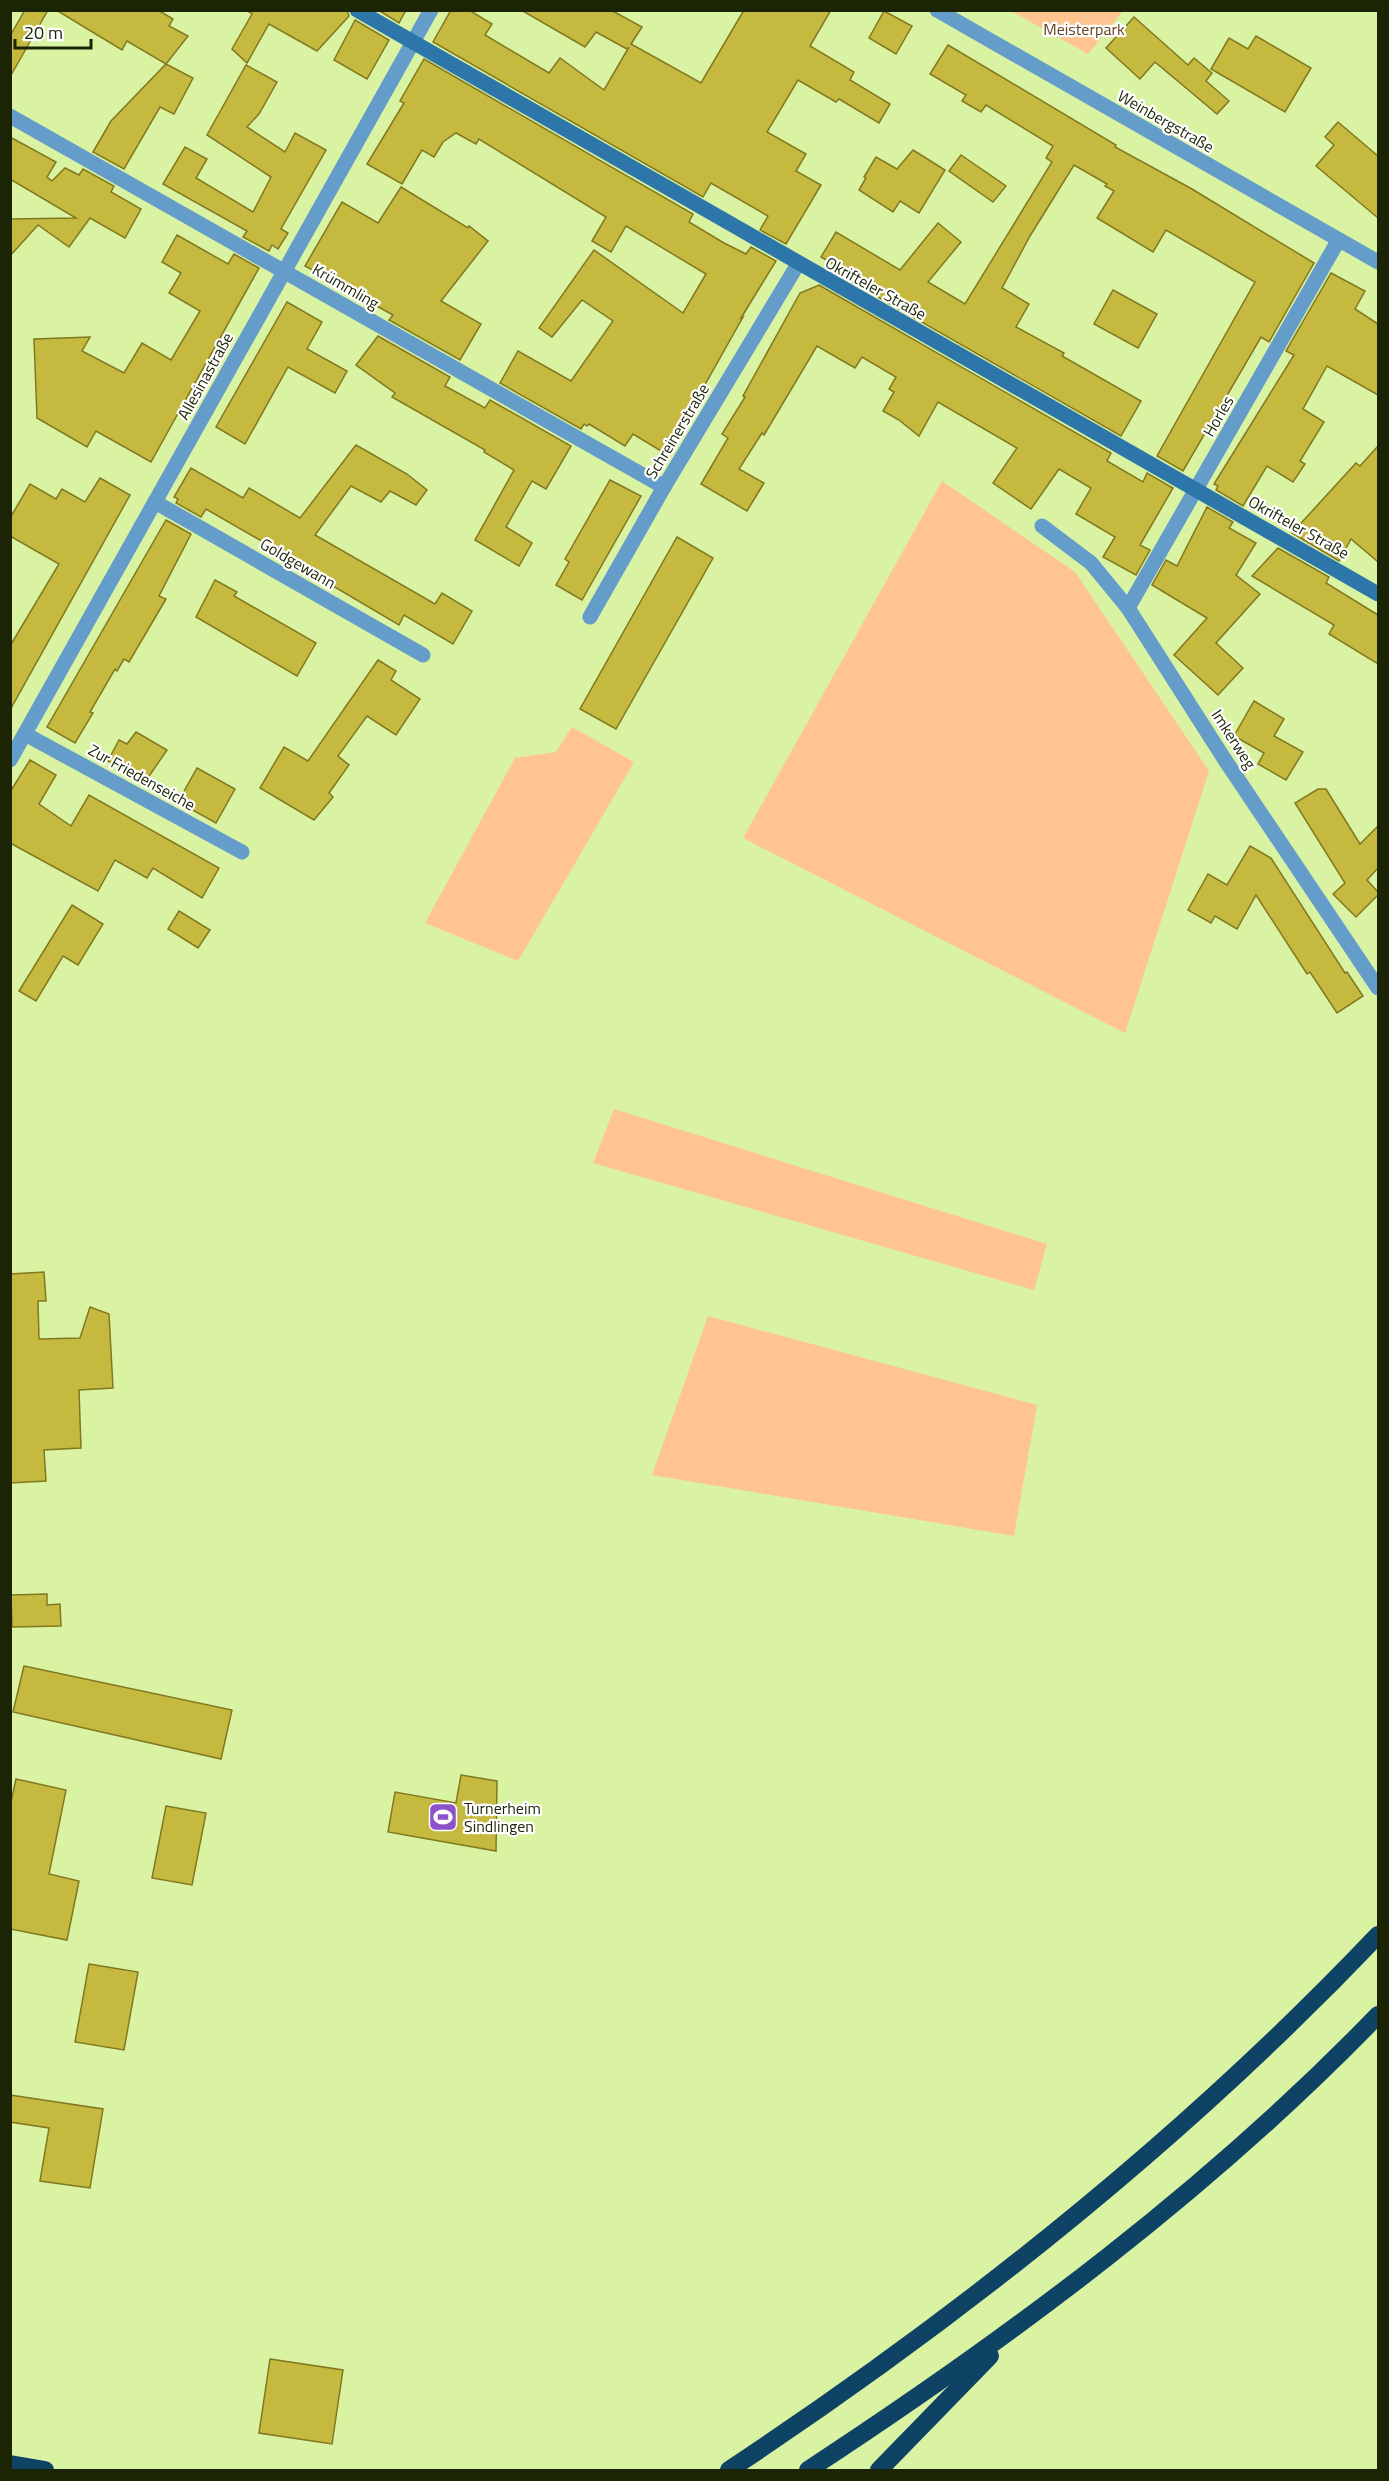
<svg xmlns="http://www.w3.org/2000/svg" width="1389" height="2481" viewBox="0 0 1389 2481" font-family="'Titillium Web',sans-serif">
<style>
.green{fill:#ffc48f}
.building{fill:#c5b940;stroke:#81781f;stroke-width:1.5}
.lines{fill:none;stroke-linecap:round;stroke-linejoin:round}
.street{stroke:#649dca;stroke-width:15}
.secondary{stroke:#2d76aa;stroke-width:15}
.highway{stroke:#0f4365;stroke-width:18}
.labels{text-anchor:middle;stroke-width:4.5;stroke-linejoin:round;paint-order:stroke}
.park-label{font-size:16px;fill:#644220;stroke:#fff}
.street-label{font-size:16px;fill:#1b2404;stroke:#fff}
.poi-label{font-size:16px;fill:#1b2404;stroke:#fff;text-anchor:start}
</style>
<rect width="100%" height="100%" fill="#d9f3a3"/>
<!-- green -->
<g class="green">
<polygon points="1011,11 1123,11 1088,54"/>
<polygon points="942,481 1075,572 1209,771 1125,1033 743,838"/>
<polygon points="572,727 634,762 518,961 425,923 515,758 556,752"/>
<polygon points="614,1109 1047,1244 1034,1290 593,1163"/>
<polygon points="708,1316 1037,1405 1014,1536 652,1475"/>
</g>
<!-- building -->
<g class="building">
<polygon points="25,10 48,10 10,77 10,36"/>
<polygon points="56,10 158,10 173,19 169,26 188,36 166,64 127,41 122,50"/>
<polygon points="246,10 347,10 349,16 317,51 269,24 247,63 232,49 252,14"/>
<polygon points="378,10 406,10 399,23"/>
<polygon points="451,10 469,10 492,24 485,35 549,73 560,58 604,90 629,47 627,49 596,32 585,47 521,10 611,10 642,27 631,44 701,83 744,10 831,10 810,46 854,72 850,80 890,104 879,123 839,99 836,102 798,80 767,132 806,154 796,171 821,185 786,244 760,230 768,216 711,183 703,197 433,42"/>
<polygon points="884,11 912,26 896,54 869,38"/>
<polygon points="1134,17 1188,65 1194,58 1212,73 1206,81 1229,101 1217,114 1155,62 1140,79 1106,48"/>
<polygon points="355,20 389,40 367,79 334,60"/>
<polygon points="1256,36 1311,68 1285,112 1211,69 1229,38 1248,49"/>
<polygon points="948,45 1116,145 1115,147 1192,189 1314,263 1269,342 1261,337 1183,471 1157,456 1255,282 1166,230 1153,252 1097,218 1114,191 1105,186 1107,184 1074,165 1030,236 1002,288 1029,304 1016,327 1064,353 1062,356 1141,401 1121,436 841,276 849,273 821,257 836,232 900,270 938,223 961,242 928,282 965,304 1052,162 1046,158 1053,146 986,105 981,112 962,101 966,95 930,74"/>
<polygon points="424,59 693,214 689,222 724,243 746,254 751,247 776,261 741,318 743,317 666,454 633,434 625,446 589,424 587,426 584,424 581,429 500,383 518,351 571,381 613,321 582,300 552,337 539,328 594,250 683,313 706,274 626,226 611,252 592,241 606,217 479,139 476,144 456,133 443,142 434,157 422,150 402,184 367,164 404,103 400,101"/>
<polygon points="166,64 193,78 174,114 160,107 124,169 93,152 111,121"/>
<polygon points="246,65 277,82 259,114 247,127 285,152 295,133 326,150 281,229 288,233 278,249 272,245 269,251 243,237 247,231 163,184 185,147 207,159 196,178 253,212 271,177 207,135"/>
<polygon points="1338,122 1378,156 1378,218 1316,166 1334,145 1325,137"/>
<polygon points="10,137 56,162 47,177 52,181 65,168 79,175 83,169 114,186 111,192 141,209 125,238 90,218 69,247 38,225 10,256 10,219 76,218 10,179"/>
<polygon points="913,150 945,170 919,213 900,201 893,212 859,190 866,178 864,177 876,157 897,169"/>
<polygon points="961,155 1006,186 993,202 949,171"/>
<polygon points="401,187 468,228 469,226 488,241 441,301 481,324 460,360 389,320 393,315 305,266 342,202 378,223"/>
<polygon points="177,235 228,264 234,254 259,268 151,462 96,431 87,447 37,418 34,339 90,337 82,351 124,373 142,343 171,360 200,311 169,293 181,273 162,262"/>
<polygon points="1331,273 1365,291 1355,309 1378,324 1378,395 1327,366 1303,409 1324,422 1300,461 1305,464 1293,482 1267,466 1243,506 1216,490 1218,486 1214,484 1294,355 1286,351"/>
<polygon points="819,285 1111,453 1107,461 1143,482 1147,473 1173,488 1140,545 1150,550 1136,575 1103,557 1115,537 1076,514 1091,488 1059,469 1031,509 993,483 1017,448 938,402 919,436 899,420 883,411 894,392 889,389 896,377 862,357 855,368 817,346 764,435 762,433 739,469 764,483 747,511 701,484 728,438 722,434 745,397 743,396 800,293"/>
<polygon points="1113,290 1157,314 1138,348 1094,324"/>
<polygon points="287,302 322,322 307,349 347,371 335,393 288,367 245,444 216,427"/>
<polygon points="378,336 450,377 445,386 485,408 490,400 571,446 546,489 532,481 506,527 532,543 519,566 475,540 514,470 484,452 485,450 392,397 395,393 356,365"/>
<polygon points="356,445 407,474 427,490 416,505 390,491 381,502 351,486 315,535 435,604 442,593 472,611 453,644 404,615 399,625 306,570 304,573 276,556 279,551 206,509 201,517 176,503 178,499 174,497 191,468 243,498 249,488 300,518"/>
<polygon points="1378,446 1378,562 1351,539 1339,561 1292,533 1356,463 1360,466"/>
<polygon points="100,478 130,495 10,710 10,646 59,564 10,536 10,518 30,484 56,499 62,489 85,502"/>
<polygon points="610,480 641,496 582,600 556,585 569,562 565,559"/>
<polygon points="1207,507 1233,522 1229,528 1256,543 1236,575 1260,594 1216,643 1243,668 1218,695 1174,655 1207,618 1152,585 1166,560 1177,566"/>
<polygon points="166,520 191,534 159,596 166,599 129,662 124,659 117,671 115,669 90,712 93,713 75,743 47,727"/>
<polygon points="677,537 713,558 616,729 580,709"/>
<polygon points="1278,548 1329,577 1326,583 1378,615 1378,664 1329,634 1334,625 1252,576"/>
<polygon points="215,580 237,592 234,596 316,643 297,676 196,617"/>
<polygon points="378,660 396,671 391,680 420,699 396,735 367,716 338,756 349,765 329,793 333,797 314,820 260,788 284,747 308,761"/>
<polygon points="1254,701 1284,719 1274,736 1303,752 1286,780 1258,764 1264,753 1234,736"/>
<polygon points="136,732 167,750 145,782 108,761 119,740 127,744"/>
<polygon points="30,760 56,775 39,804 71,826 89,795 219,868 202,898 153,868 147,878 115,860 98,891 10,843 10,792"/>
<polygon points="197,768 235,789 216,823 178,802"/>
<polygon points="1318,789 1326,789 1360,844 1378,826 1378,868 1367,880 1378,892 1378,895 1356,917 1333,894 1345,883 1295,803"/>
<polygon points="1250,846 1271,858 1345,973 1347,972 1363,996 1337,1013 1310,972 1307,974 1256,895 1237,929 1215,916 1211,923 1188,910 1208,874 1227,885"/>
<polygon points="72,905 103,924 78,965 63,956 36,1001 19,991"/>
<polygon points="179,911 210,930 198,948 168,929"/>
<polygon points="44,1272 46,1301 38,1301 39,1339 80,1338 90,1307 109,1314 113,1388 79,1390 81,1448 44,1450 46,1481 10,1483 10,1274"/>
<polygon points="47,1594 47,1605 60,1604 61,1626 12,1627 11,1595"/>
<polygon points="24,1666 232,1710 221,1759 13,1712"/>
<polygon points="461,1775 497,1781 496,1851 388,1832 395,1792 456,1803"/>
<polygon points="16,1779 66,1790 49,1874 79,1881 67,1940 10,1929 10,1806"/>
<polygon points="166,1806 206,1813 192,1885 152,1878"/>
<polygon points="89,1964 138,1972 124,2050 75,2042"/>
<polygon points="10,2095 103,2109 90,2188 40,2181 49,2128 10,2122"/>
<polygon points="270,2359 343,2370 332,2444 259,2433"/>
</g>
<g class="lines">
<!-- street -->
<g class="street">
<polyline points="937,10 1378,262"/>
<polyline points="10,116 664,487"/>
<polyline points="155,502 423,655"/>
<polyline points="1042,526 1091,563 1128,608 1225,760 1378,988"/>
<polyline points="1128,608 1338,241"/>
<polyline points="590,617 664,487 798,264"/>
<polyline points="25,734 242,852"/>
<polyline points="10,760 431,10"/>
</g>
<!-- secondary -->
<polyline class="secondary" points="357,10 1378,594"/>
<!-- highway -->
<g class="highway">
<polyline points="10,2464 45,2470"/>
<path d="M729 2470C963 2315 1185 2138 1378 1935"/>
<path d="M808 2470C1011 2337 1209 2190 1378 2015"/>
<polyline points="879,2470 990,2356"/>
</g>
</g>
<!-- icons -->
<defs>
<g id="stadium-square" transform="scale(1.5)"><rect x="-9" y="-9" width="18" height="18" rx="4" fill="#8c52ca" stroke="#fff"/><path d="M0-5a6.5 5 0 1 0 0 10a6.5 5 0 1 0 0-10ZM-3.5-1.8h7v3.6h-7Z" fill="#fff"/></g>
</defs>
<g fill-rule="evenodd">
<use href="#stadium-square" x="443" y="1817"/>
</g>
<g class="labels">
<!-- park labels -->
<g class="park-label">
<text x="1084" y="35">Meisterpark</text>
</g>
<!-- street labels -->
<g class="street-label">
<text transform="translate(1166 121) rotate(30)" y="6">Weinbergstraße</text>
<text transform="translate(346 286) rotate(30)" y="6">Krümmling</text>
<text transform="translate(876 288) rotate(29)" y="6">Okrifteler Straße</text>
<text transform="translate(205 376) rotate(-61)" y="6">Allesinastraße</text>
<text transform="translate(1218 416) rotate(-60)" y="6">Horles</text>
<text transform="translate(677 431) rotate(-59)" y="6">Schreinerstraße</text>
<text transform="translate(1299 527) rotate(29)" y="6">Okrifteler Straße</text>
<text transform="translate(298 563) rotate(30)" y="6">Goldgewann</text>
<text transform="translate(1234 739) rotate(57)" y="6">Imkerweg</text>
<text transform="translate(142 777) rotate(29)" y="6">Zur Friedenseiche</text>
</g>
<!-- poi labels -->
<g class="poi-label">
<text x="464" y="1814">Turnerheim<tspan x="464" dy="18">Sindlingen</tspan></text>
</g>
</g>
<!-- border -->
<rect width="1389" height="2481" fill="none" stroke="#1b2404" stroke-width="24"/>
<!-- scale -->
<path d="M15 39v9h76v-9" fill="none" stroke="#1b2404" stroke-width="3"/>
<text x="24" y="39" font-size="18" fill="#1b2404" stroke="#ffffff" stroke-width="4.5" paint-order="stroke">20 m</text>
</svg>
